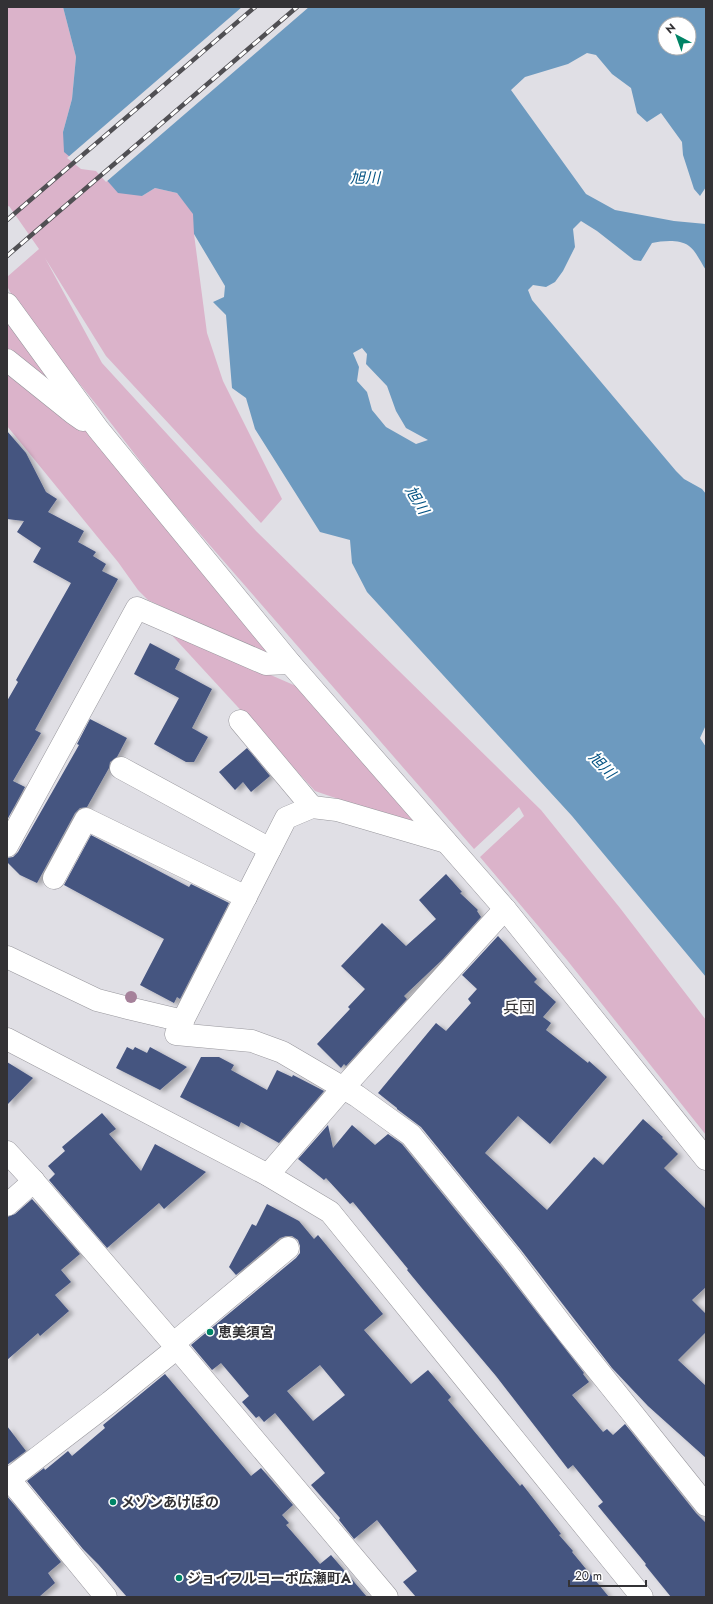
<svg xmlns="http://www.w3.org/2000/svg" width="713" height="1604" viewBox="0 0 713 1604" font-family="Jost,'Noto Sans JP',sans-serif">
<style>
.green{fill:#dbb3ca}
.water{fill:#6d9abf;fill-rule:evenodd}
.pier{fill:#e0dfe5}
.building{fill:#455480;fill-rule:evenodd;filter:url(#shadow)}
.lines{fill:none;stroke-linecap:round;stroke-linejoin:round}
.minor-casing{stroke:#98979d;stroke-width:23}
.minor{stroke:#fff;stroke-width:22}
.rail-casing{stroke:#504f53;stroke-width:4.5}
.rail{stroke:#fff;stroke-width:3;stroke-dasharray:9;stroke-linecap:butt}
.tree{fill:#a5819a}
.poi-dot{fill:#008466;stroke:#fff;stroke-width:1.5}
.labels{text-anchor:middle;stroke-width:4;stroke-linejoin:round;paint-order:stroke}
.poi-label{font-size:14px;font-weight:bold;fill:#333235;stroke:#fff;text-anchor:start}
.water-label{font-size:15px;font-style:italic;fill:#055484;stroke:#fff}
.quarter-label{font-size:16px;fill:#333235;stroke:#fff}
</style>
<defs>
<filter id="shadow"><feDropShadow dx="4.5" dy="2.5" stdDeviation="2" flood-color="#0004"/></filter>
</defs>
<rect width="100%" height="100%" fill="#e0dfe5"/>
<!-- green -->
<g class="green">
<polygon points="7,7 63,7 76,57 72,99 63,132 97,169 142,196 155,188 177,193 194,214 194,234 207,333 223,381 282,499 261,523 106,356 45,258 102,363 256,531 541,810 620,908 706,1020 706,1135 567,960 480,857 524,816 519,807 474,849 167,496 100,409 19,309 7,286 7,277 39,249 9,206 7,207"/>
<polygon points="7,316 75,410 7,354"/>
<polygon points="7,366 97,440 268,647 266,654 261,654 148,600 138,590 118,562 7,426"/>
<polygon points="167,630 296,686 423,828 315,791"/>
</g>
<!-- water -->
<path class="water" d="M63 7H706V187L700 196 694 189 683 155 682 142 661 113 647 122 637 113 631 88 612 74 596 55 587 53 568 64 525 77 511 90 586 194 615 210 674 221 706 224V270C701 263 696 251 689 246 679 239 663 241 652 243L641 261 634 260 597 231 581 221 573 229 575 247 563 271 555 282 546 287 533 285 528 290 532 300 676 471 684 479 702 489 706 494V725L700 738 706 747V977L572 816 367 592 352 563 350 540 320 532 255 429 246 398 232 388 226 315 213 302 224 297 225 286 194 234 193 214 177 193 155 188 142 196 118 193 97 169 82 167 64 152 63 132 72 99 76 57ZM665 24H689V48H665ZM362 348 367 354 366 364 387 386 396 411 406 428 428 440 416 444 386 427 372 410 367 392 357 381 359 367 353 353Z"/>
<!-- pier -->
<polygon class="pier" points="242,7 309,7 106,182 96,171 81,169 67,158"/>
<!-- building -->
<g class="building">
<polygon points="7,431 26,453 46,492 57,499 48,512 84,531 78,542 96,552 93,556 106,564 102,571 118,579 35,730 41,733 13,781 25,787 7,820 7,701 18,682 16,680 71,583 33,562 41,548 17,532 24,521 7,519"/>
<polygon points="150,643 180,659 175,669 212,689 192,728 208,737 194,762 186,762 154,744 179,698 134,674"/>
<polygon points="90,719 127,738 117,757 110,762 109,768 87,807 80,808 75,813 37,883 20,875 7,862 7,858 13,857 18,852 79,745 77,744"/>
<polygon points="247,748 270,776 251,792 243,782 235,790 219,772"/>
<polygon points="91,835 189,887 191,884 229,903 180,999 177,997 174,1003 140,985 164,939 64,885"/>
<polygon points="446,874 462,892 460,893 478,910 477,911 481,917 443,959 404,996 407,999 346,1066 344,1064 341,1068 317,1044 350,1009 348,1007 365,989 341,966 382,923 406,946 436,919 419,900"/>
<polygon points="498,936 537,979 534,982 556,1002 543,1017 551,1023 546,1030 588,1063 589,1061 607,1077 550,1144 518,1116 485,1153 547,1210 594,1157 603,1165 643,1119 663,1137 662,1138 678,1154 664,1168 706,1209 706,1287 692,1300 706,1314 706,1332 678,1360 706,1386 706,1458 648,1406 612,1368 521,1250 421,1127 397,1109 397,1108 378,1093 436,1023 446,1031 471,1003 468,999 477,989 462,975"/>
<polygon points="127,1047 133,1050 135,1047 147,1053 150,1047 187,1067 160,1090 116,1068"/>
<polygon points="201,1057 219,1057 234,1065 231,1070 267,1090 277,1070 292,1077 293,1075 324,1091 279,1143 241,1122 239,1127 180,1097"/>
<polygon points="7,1062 33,1078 7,1105"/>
<polygon points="102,1113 116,1129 109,1134 141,1171 155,1144 206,1172 164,1209 159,1203 107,1248 49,1180 55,1174 48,1166 65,1151 62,1147"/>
<polygon points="328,1125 333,1148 352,1125 375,1145 388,1134 402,1144 501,1266 584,1373 583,1374 589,1382 572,1395 603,1432 607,1429 613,1435 625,1424 696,1513 706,1523 706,1597 671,1597 645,1565 646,1564 598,1506 603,1502 573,1465 568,1469 496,1376 421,1287 407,1270 408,1269 353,1202 350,1204 326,1178 324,1180 298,1159"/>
<polygon points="32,1199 80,1254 61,1270 71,1282 55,1295 69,1311 40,1336 38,1333 7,1360 7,1217 15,1214"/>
<path d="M267 1204 299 1221 314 1239 318 1235 383 1314 364 1330 411 1384 428 1370 451 1397 448 1400 520 1486 522 1484 561 1534 559 1535 573 1551 572 1552 609 1597H416L403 1582 417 1571 377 1520 354 1539 339 1520 340 1518 311 1485 325 1473 275 1413 264 1422 259 1416 256 1418 242 1402 249 1396 221 1363 212 1370 191 1345 296 1258 300 1253V1246L298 1240 292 1236H286L280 1238 236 1275 229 1267 252 1224 256 1226ZM320 1365 345 1395 313 1421 287 1391Z"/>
<polygon points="165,1374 251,1476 261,1468 293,1505 282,1515 289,1523 286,1525 320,1564 331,1555 367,1597 127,1597 98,1564 83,1549 27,1481 44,1468 45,1470 68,1451 72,1456 105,1428 103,1425"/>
<polygon points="7,1426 26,1451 7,1465"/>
<polygon points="7,1496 61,1562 48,1573 55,1583 39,1597 7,1597"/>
</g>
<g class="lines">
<!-- minor casing -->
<g class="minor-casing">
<g id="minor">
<polyline points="7,304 98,429 290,663 505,909 706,1159"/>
<polyline points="7,360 73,413 83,420"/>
<polyline points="240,721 312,807"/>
<polyline points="121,768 270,849"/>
<polyline points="446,842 337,810 312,807 286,818 176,1034 252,1041 282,1052 357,1096 411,1135 511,1258 568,1333 706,1505"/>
<polyline points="7,846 137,608 266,664 290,663"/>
<polyline points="54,878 86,819 246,897"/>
<polyline points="7,957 97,1000 128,1008 183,1021"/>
<polyline points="7,1039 268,1175 330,1212 642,1597"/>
<polyline points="7,1152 30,1177 177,1348 387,1597"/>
<polyline points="268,1175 343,1088 505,909"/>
<polyline points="7,1205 34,1181"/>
<polyline points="174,1343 288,1248"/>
<polyline points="9,1479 106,1597"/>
<polyline points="7,1481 110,1402 177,1348"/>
</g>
</g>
<!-- minor -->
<use href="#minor" class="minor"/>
<!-- rail casing -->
<g class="rail-casing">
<g id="rail">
<polyline points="7,220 255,7"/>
<polyline points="7,256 297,7"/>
</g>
</g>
<!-- rail -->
<use href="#rail" class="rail"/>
</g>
<!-- trees -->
<circle class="tree" cx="131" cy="997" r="6"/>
<!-- markers -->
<g class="poi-dot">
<circle cx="210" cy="1332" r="4"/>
<circle cx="113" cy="1502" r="4"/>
<circle cx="179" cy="1578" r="4"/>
</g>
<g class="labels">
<!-- poi labels -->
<g class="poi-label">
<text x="218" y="1337">恵美須宮</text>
<text x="121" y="1507">メゾンあけぼの</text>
<text x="187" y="1583">ジョイフルコーポ広瀬町A</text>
</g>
<!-- water labels -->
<g class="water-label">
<text x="365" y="183">旭川</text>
<text transform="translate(417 500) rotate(59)" y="5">旭川</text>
<text transform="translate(602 765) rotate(46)" y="5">旭川</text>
</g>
<!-- quarter labels -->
<g class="quarter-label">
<text x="519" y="1013">兵団</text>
</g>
</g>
<!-- border -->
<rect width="713" height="1604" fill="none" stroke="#333235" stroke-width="16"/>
<!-- north arrow -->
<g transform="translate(677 36) rotate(319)"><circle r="19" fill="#ffffff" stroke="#adadae"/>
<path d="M0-3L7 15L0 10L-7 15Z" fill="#008466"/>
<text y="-6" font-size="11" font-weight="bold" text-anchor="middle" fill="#333235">N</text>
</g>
<!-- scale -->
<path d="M569 1580v6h77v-6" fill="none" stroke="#333235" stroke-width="2"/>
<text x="575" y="1580" font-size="12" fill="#333235" stroke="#ffffff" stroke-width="3" paint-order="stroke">20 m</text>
</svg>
